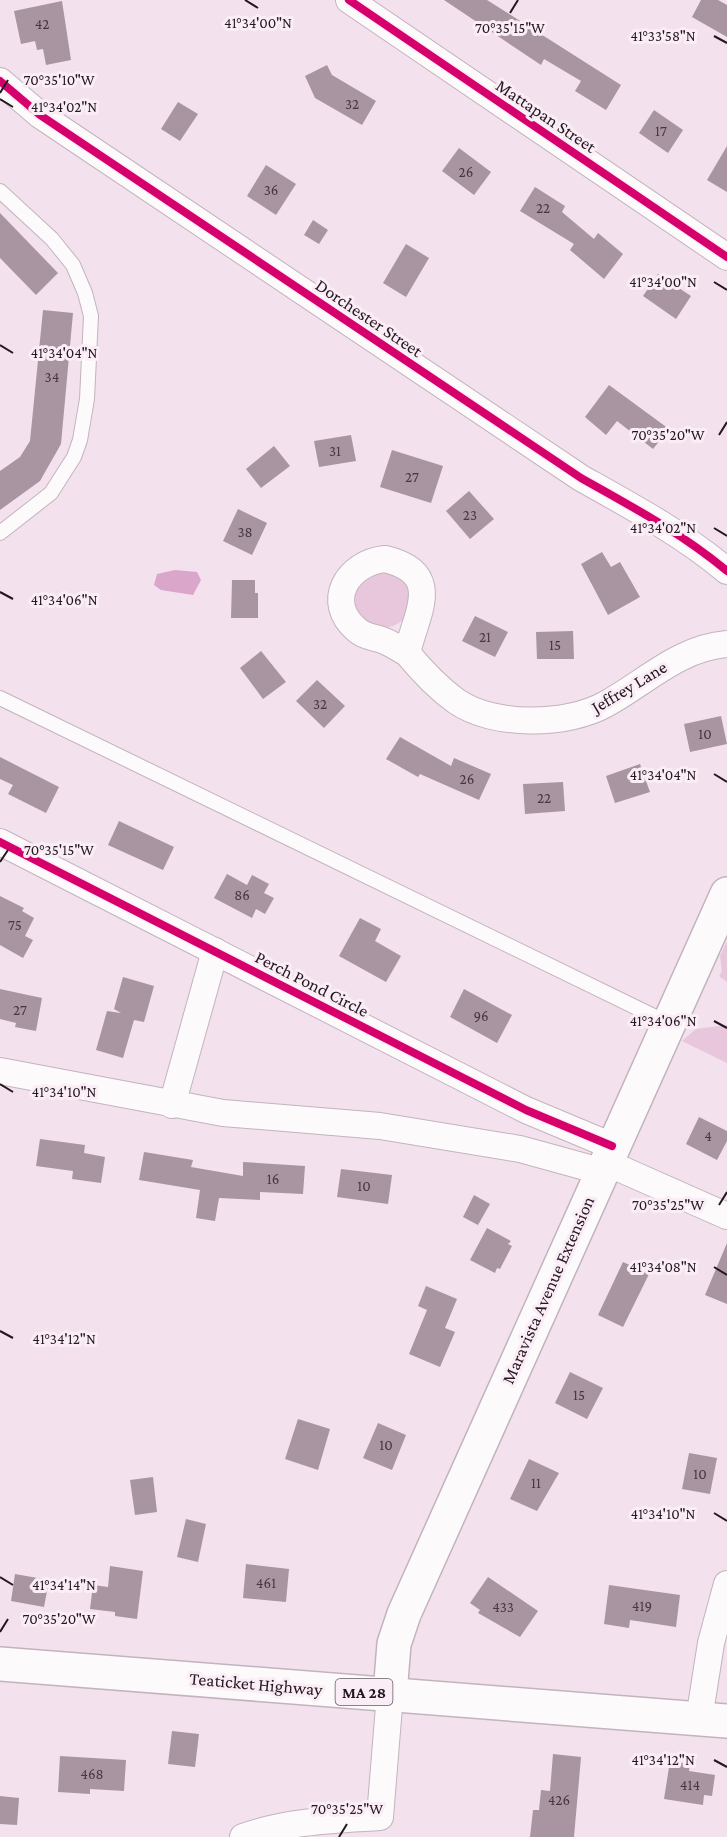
<svg xmlns="http://www.w3.org/2000/svg" width="727" height="1837" viewBox="0 0 727 1837" font-family="'Crimson Pro',serif">
<style>
.green{fill:#e8c7dc}
.water{fill:#daa6c9}
.building{fill:#a995a2}
.lines{fill:none;stroke-linecap:round;stroke-linejoin:round}
.lane-casing{stroke:#c2b4bd;stroke-width:16}
.street-casing{stroke:#c2b4bd;stroke-width:28}
.secondary-casing{stroke:#c2b4bd;stroke-width:36}
.primary-casing{stroke:#c2b4bd;stroke-width:36}
.lane{stroke:#fdfafc;stroke-width:14}
.street{stroke:#fdfafc;stroke-width:26}
.secondary{stroke:#fdfafc;stroke-width:33}
.primary{stroke:#fdfafc;stroke-width:33}
.cycleway-casing{stroke:#fbedf6;stroke-width:11}
.cycleway{stroke:#d6006c;stroke-width:8}
.ticks{fill:none;stroke:#241820;stroke-width:2}
.labels{text-anchor:middle;stroke-width:6;stroke-linejoin:round;paint-order:stroke}
.number-label{font-size:15px;fill:#453740}
.shield{fill:#fbedf6;stroke:#645860;stroke-width:1.5}
.shield-label{font-size:16px;font-weight:bold;fill:#241820}
.street-label{font-size:18px;fill:#241820;stroke:#fbedf6}
.ticks-label{font-size:15px;text-anchor:middle;fill:#241820;stroke:#fbedf6;stroke-width:6;stroke-linejoin:round;paint-order:stroke}
</style>
<rect width="100%" height="100%" fill="#f3e1ed"/>
<!-- green -->
<g class="green">
<circle cx="383" cy="600" r="28"/>
<polygon points="727,941 727,982 719,976 722,971 720,956"/>
<polygon points="727,1025 727,1063 682,1041 696,1029"/>
</g>
<!-- water -->
<polygon class="water" points="175,570 197,572 201,580 193,595 161,590 154,585 157,574"/>
<!-- building -->
<g class="building">
<polygon points="444,0 487,0 621,85 606,110 575,91 581,81 544,59 541,65"/>
<polygon points="701,0 718,0 727,5 727,37 692,17"/>
<polygon points="62,1 71,60 46,65 43,49 37,50 35,41 21,44 14,11"/>
<polygon points="327,65 332,75 376,101 362,125 315,98 305,76"/>
<polygon points="178,102 198,114 180,141 161,129"/>
<polygon points="654,110 683,130 668,153 639,133"/>
<polygon points="727,146 727,192 707,180"/>
<polygon points="459,148 491,172 474,195 442,171"/>
<polygon points="266,165 296,184 276,215 247,196"/>
<polygon points="535,187 565,206 562,212 594,239 598,233 623,254 604,279 570,250 574,244 520,211"/>
<polygon points="0,213 58,273 36,295 0,258"/>
<polygon points="313,220 328,230 319,244 304,235"/>
<polygon points="406,244 429,258 406,297 383,283"/>
<polygon points="658,274 691,296 676,319 643,296"/>
<polygon points="43,310 73,313 61,444 40,481 0,510 0,471 20,457 30,441"/>
<polygon points="609,385 669,429 653,449 617,421 606,435 585,417"/>
<polygon points="351,435 356,461 319,467 314,441"/>
<polygon points="274,446 290,466 261,488 246,469"/>
<polygon points="392,450 443,466 431,503 380,487"/>
<polygon points="469,491 494,519 470,539 446,511"/>
<polygon points="238,509 267,523 252,555 223,541"/>
<polygon points="602,552 611,567 620,562 640,597 608,615 581,564"/>
<polygon points="232,580 255,580 255,593 258,593 258,618 231,618"/>
<polygon points="475,616 508,632 495,657 462,641"/>
<polygon points="573,631 574,659 537,659 536,632"/>
<polygon points="261,651 286,682 263,699 240,668"/>
<polygon points="317,680 345,706 324,728 296,701"/>
<polygon points="721,716 727,744 690,752 684,724"/>
<polygon points="400,737 451,766 454,758 491,774 479,800 420,774 418,777 386,759"/>
<polygon points="0,757 59,787 46,813 8,794 13,785 0,779"/>
<polygon points="640,764 650,792 615,803 606,776"/>
<polygon points="563,782 565,811 525,814 523,784"/>
<polygon points="119,821 174,847 163,870 108,845"/>
<polygon points="227,874 247,885 252,875 269,884 264,893 274,898 265,914 256,909 252,918 214,898"/>
<polygon points="0,896 24,908 22,911 34,918 25,936 33,940 23,958 0,945"/>
<polygon points="360,918 381,929 375,941 401,956 386,982 339,956"/>
<polygon points="123,977 154,986 144,1022 134,1020 123,1058 96,1050 107,1011 121,1013 114,1009"/>
<polygon points="0,989 42,998 36,1031 15,1027 16,1023 0,1019"/>
<polygon points="464,989 512,1015 497,1043 450,1017"/>
<polygon points="699,1117 727,1131 727,1141 717,1160 686,1144"/>
<polygon points="40,1139 85,1145 84,1153 105,1157 101,1183 72,1179 73,1171 36,1166"/>
<polygon points="144,1152 193,1160 191,1167 243,1176 243,1162 305,1166 303,1194 260,1192 260,1200 219,1198 215,1221 196,1218 200,1190 139,1180"/>
<polygon points="341,1169 392,1175 388,1204 337,1197"/>
<polygon points="474,1195 490,1204 478,1225 463,1217"/>
<polygon points="487,1228 511,1241 508,1244 512,1246 500,1269 497,1268 495,1273 470,1260"/>
<polygon points="727,1243 727,1304 705,1295"/>
<polygon points="623,1262 649,1274 623,1327 598,1315"/>
<polygon points="426,1286 457,1299 445,1328 455,1332 440,1367 409,1354 427,1310 418,1306"/>
<polygon points="570,1372 603,1388 587,1419 555,1403"/>
<polygon points="298,1419 330,1429 318,1470 285,1459"/>
<polygon points="378,1423 406,1435 392,1470 363,1458"/>
<polygon points="689,1453 717,1458 710,1494 682,1489"/>
<polygon points="529,1459 559,1473 537,1511 510,1499"/>
<polygon points="153,1477 157,1512 135,1515 130,1480"/>
<polygon points="186,1519 206,1524 198,1562 177,1557"/>
<polygon points="246,1564 289,1569 286,1602 243,1598"/>
<polygon points="110,1566 143,1571 137,1619 115,1616 115,1612 90,1609 93,1585 108,1587"/>
<polygon points="15,1574 49,1580 44,1607 11,1601"/>
<polygon points="488,1577 538,1611 520,1637 478,1613 480,1610 470,1603"/>
<polygon points="609,1585 680,1595 676,1627 630,1620 629,1628 604,1624"/>
<polygon points="172,1731 199,1734 195,1767 168,1764"/>
<polygon points="553,1754 581,1757 574,1837 530,1837 533,1810 539,1810 541,1790 550,1791"/>
<polygon points="60,1756 126,1760 124,1791 90,1789 90,1794 58,1792"/>
<polygon points="670,1761 690,1764 689,1771 715,1775 712,1796 704,1795 703,1805 664,1799"/>
<polygon points="0,1796 19,1798 17,1825 0,1824"/>
</g>
<g class="lines">
<!-- lane casing -->
<g class="lane-casing">
<g id="lane">
<polyline points="0,191 52,239 73,265 85,293 91,316 87,399 80,440 74,457 51,493 0,533"/>
<polyline points="0,698 668,1023"/>
</g>
</g>
<!-- street casing -->
<g class="street-casing">
<g id="street">
<polyline points="349,0 727,257"/>
<path d="M0 81 40 115 581 478C631 506 683 534 727 571"/>
<path d="M385 559C445 573 416 614 407 653 399 649 391 643 382 640 373 637 365 637 357 630 324 602 347 563 385 559Z"/>
<path d="M407 653C421 670 438 688 456 701 493 727 567 726 606 704 646 682 679 648 727 644"/>
<polyline points="0,842 526,1110 612,1146"/>
<polyline points="0,1071 223,1113 380,1126 520,1149 600,1171"/>
<polyline points="172,1105 215,951"/>
<polyline points="605,1162 727,1216"/>
<polyline points="699,1719 711,1643 727,1584"/>
<path d="M243 1837C287 1821 334 1820 380 1817L390 1694"/>
</g>
</g>
<!-- secondary casing -->
<g class="secondary-casing">
<polyline id="secondary" points="390,1694 394,1644 404,1614 727,894"/>
</g>
<!-- primary casing -->
<g class="primary-casing">
<polyline id="primary" points="0,1664 727,1721"/>
</g>
<!-- lane -->
<use href="#lane" class="lane"/>
<!-- street -->
<use href="#street" class="street"/>
<!-- secondary -->
<use href="#secondary" class="secondary"/>
<!-- primary -->
<use href="#primary" class="primary"/>
<!-- cycleway casing -->
<g class="cycleway-casing">
<g id="cycleway">
<polyline points="349,0 727,257"/>
<path d="M0 81 40 115 581 478C631 506 683 534 727 571"/>
<polyline points="0,842 526,1110 612,1146"/>
</g>
</g>
<!-- cycleway -->
<use href="#cycleway" class="cycleway"/>
</g>
<!-- ticks -->
<path class="ticks" d="M245 0 258 8M510 13 518 0M714 36 727 43M0 93 8 80M0 99 13 107M714 282 727 290M0 345 13 353M719 435 727 422M714 528 727 536M0 592 13 599M714 774 727 782M0 862 8 850M714 1021 727 1028M0 1084 13 1092M719 1205 727 1192M714 1267 727 1275M0 1331 13 1338M714 1513 727 1521M0 1577 13 1585M0 1632 8 1619M714 1760 727 1767M339 1837 347 1824"/>
<g class="labels">
<!-- number labels -->
<g class="number-label">
<text x="42" y="29">42</text>
<text x="352" y="109">32</text>
<text x="661" y="136">17</text>
<text x="466" y="177">26</text>
<text x="271" y="195">36</text>
<text x="543" y="213">22</text>
<text x="52" y="382">34</text>
<text x="335" y="456">31</text>
<text x="412" y="482">27</text>
<text x="470" y="520">23</text>
<text x="245" y="537">38</text>
<text x="485" y="642">21</text>
<text x="555" y="650">15</text>
<text x="320" y="709">32</text>
<text x="705" y="739">10</text>
<text x="467" y="784">26</text>
<text x="544" y="803">22</text>
<text x="242" y="900">86</text>
<text x="15" y="930">75</text>
<text x="20" y="1015">27</text>
<text x="481" y="1021">96</text>
<text x="708" y="1141">4</text>
<text x="273" y="1184">16</text>
<text x="364" y="1191">10</text>
<text x="579" y="1400">15</text>
<text x="386" y="1450">10</text>
<text x="700" y="1479">10</text>
<text x="536" y="1488">11</text>
<text x="266" y="1588">461</text>
<text x="642" y="1611">419</text>
<text x="503" y="1612">433</text>
<text x="92" y="1779">468</text>
<text x="690" y="1790">414</text>
<text x="559" y="1805">426</text>
</g>
<!-- shield labels -->
<rect class="shield" x="335.5" y="1679" width="57" height="26" rx="4.5"/>
<g class="shield-label">
<text x="364" y="1698">MA 28</text>
</g>
<!-- street labels -->
<g class="street-label">
<text transform="translate(546 116) rotate(34)" y="6">Mattapan Street</text>
<text transform="translate(369 318) rotate(34)" y="6">Dorchester Street</text>
<text transform="translate(629 687) rotate(-31)" y="6">Jeffrey Lane</text>
<text transform="translate(312 984) rotate(27)" y="6">Perch Pond Circle</text>
<text transform="translate(548 1290) rotate(-66)" y="6">Maravista Avenue Extension</text>
<text transform="translate(256 1684) rotate(5)" y="6">Teaticket Highway</text>
</g>
</g>
<g class="ticks-label">
<text x="258" y="28">41°34'00"N</text>
<text x="510" y="33">70°35'15"W</text>
<text x="663" y="41">41°33'58"N</text>
<text x="59" y="85">70°35'10"W</text>
<text x="64" y="112">41°34'02"N</text>
<text x="663" y="287">41°34'00"N</text>
<text x="64" y="358">41°34'04"N</text>
<text x="668" y="440">70°35'20"W</text>
<text x="663" y="533">41°34'02"N</text>
<text x="64" y="605">41°34'06"N</text>
<text x="663" y="780">41°34'04"N</text>
<text x="59" y="855">70°35'15"W</text>
<text x="663" y="1026">41°34'06"N</text>
<text x="64" y="1097">41°34'10"N</text>
<text x="668" y="1210">70°35'25"W</text>
<text x="663" y="1272">41°34'08"N</text>
<text x="64" y="1344">41°34'12"N</text>
<text x="663" y="1519">41°34'10"N</text>
<text x="64" y="1590">41°34'14"N</text>
<text x="59" y="1624">70°35'20"W</text>
<text x="663" y="1765">41°34'12"N</text>
<text x="347" y="1814">70°35'25"W</text>
</g>
</svg>
